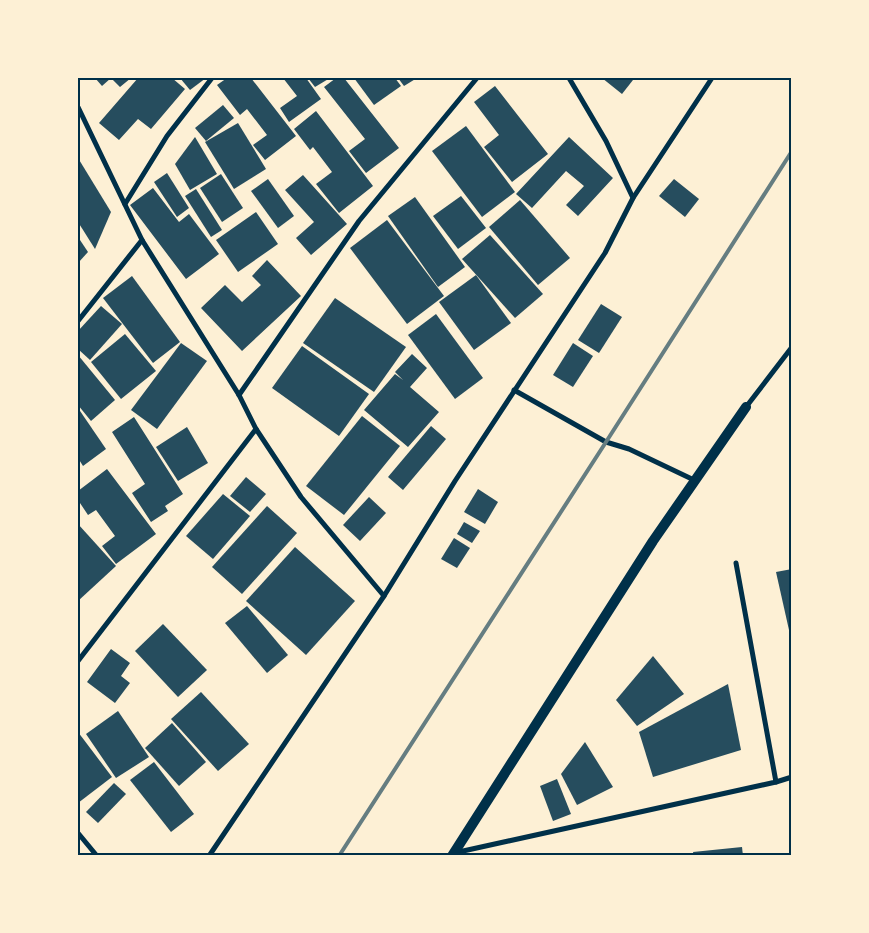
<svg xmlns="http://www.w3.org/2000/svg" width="869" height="933" viewBox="0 0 869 933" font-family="Spectral,serif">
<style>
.building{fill:#264d5e}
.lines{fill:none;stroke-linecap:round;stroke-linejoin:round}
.minor{stroke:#003049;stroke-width:5}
.secondary{stroke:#003049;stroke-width:10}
.rail{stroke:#657d81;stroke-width:4}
.neatline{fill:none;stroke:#003049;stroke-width:2}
</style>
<rect width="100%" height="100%" fill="#fdf0d5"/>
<!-- building -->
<g class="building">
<polygon points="95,78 131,78 120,87 111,78 102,86"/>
<polygon points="138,78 172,78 185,89 151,129 138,119 119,140 99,123"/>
<polygon points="180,78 206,78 190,90"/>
<polygon points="227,78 251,78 296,136 265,160 253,145 267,135 247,109 240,115 217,85"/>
<polygon points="283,78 306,78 321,99 289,122 280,108 297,96"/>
<polygon points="308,78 330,78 315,87"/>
<polygon points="336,78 344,78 399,148 366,173 349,151 365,139 324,87"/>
<polygon points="354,78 395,78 401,86 374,105"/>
<polygon points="398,78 417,78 404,86"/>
<polygon points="602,78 630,78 633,80 622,94"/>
<polygon points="495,86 548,154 512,182 484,147 499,135 474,102"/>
<polygon points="223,105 234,118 206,141 195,128"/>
<polygon points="316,111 373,186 339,213 316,184 332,172 313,147 310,150 294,129"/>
<polygon points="238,123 266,169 234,189 205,142"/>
<polygon points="466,126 515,192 482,217 432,151"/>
<polygon points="195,137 217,174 190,190 175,164"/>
<polygon points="569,137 613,178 578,216 566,205 584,186 566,171 532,208 516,194"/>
<polygon points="78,158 111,212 95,249 78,222"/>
<polygon points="167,173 189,208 177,217 154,182"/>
<polygon points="221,174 243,208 222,222 200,188"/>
<polygon points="303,175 347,224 311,255 296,238 314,222 285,190"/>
<polygon points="268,179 294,216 278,228 251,191"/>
<polygon points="674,179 699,199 685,217 659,196"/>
<polygon points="153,188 179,222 189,214 219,254 186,279 130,205"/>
<polygon points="196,189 222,230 211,237 185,196"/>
<polygon points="461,196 486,228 458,249 433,216"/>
<polygon points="415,197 465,267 438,287 388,216"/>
<polygon points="520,200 570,258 538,285 489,227"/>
<polygon points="256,212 278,244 238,272 216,240"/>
<polygon points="387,220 444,296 407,324 350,248"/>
<polygon points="490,235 543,294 515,318 462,259"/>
<polygon points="78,237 88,252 78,263"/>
<polygon points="267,260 301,296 242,351 201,308 225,285 242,302 261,285 252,276"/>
<polygon points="476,275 511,323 474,350 439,302"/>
<polygon points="132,276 180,342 153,363 103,298"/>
<polygon points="335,298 406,347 374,392 303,343"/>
<polygon points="601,304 622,317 599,353 578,340"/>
<polygon points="101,306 122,324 90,360 78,349 78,331"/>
<polygon points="436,314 483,378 455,399 408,335"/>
<polygon points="125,334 156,371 121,399 91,362"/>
<polygon points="181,343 207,361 157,429 131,410"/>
<polygon points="573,343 593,356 573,387 553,375"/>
<polygon points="302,346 369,394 339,436 272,388"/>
<polygon points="412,354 427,368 410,387 439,412 408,447 364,410 395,374 403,380 395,372"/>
<polygon points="78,355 115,400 91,421 78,405"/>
<polygon points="78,408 106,449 83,466 78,458"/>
<polygon points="362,416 400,446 344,515 306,486"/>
<polygon points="134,417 183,494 165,506 168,511 151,522 132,493 145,484 112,432"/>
<polygon points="431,426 446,439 403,490 388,477"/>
<polygon points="187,427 208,463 178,481 156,447"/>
<polygon points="107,469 156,534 116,564 102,546 115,536 96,510 88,515 78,500 78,491"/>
<polygon points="246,477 266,494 250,512 230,496"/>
<polygon points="478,489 498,502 485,524 464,512"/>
<polygon points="223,494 250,516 213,559 186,536"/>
<polygon points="369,497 386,513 360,541 343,525"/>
<polygon points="267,506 297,533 242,594 212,567"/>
<polygon points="464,522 480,531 472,543 457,534"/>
<polygon points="78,524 116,566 78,601"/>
<polygon points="454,538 470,548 457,568 441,559"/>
<polygon points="295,547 355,601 306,655 246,601"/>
<polygon points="792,569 792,639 791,639 776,572"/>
<polygon points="247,606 288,655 267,673 225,623"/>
<polygon points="163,624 207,670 178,697 135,651"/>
<polygon points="111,649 130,663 121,676 130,683 115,703 87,682"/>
<polygon points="653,656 684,694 637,726 616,700"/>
<polygon points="728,684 741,750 653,777 639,732"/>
<polygon points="201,692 249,744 218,771 171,719"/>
<polygon points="118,711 149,757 116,778 86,734"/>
<polygon points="172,723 206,762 179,786 145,748"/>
<polygon points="78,732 112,777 78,803"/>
<polygon points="585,742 613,787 577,805 561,774"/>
<polygon points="154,762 194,814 171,832 130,780"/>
<polygon points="557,779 571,814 553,821 540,786"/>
<polygon points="114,783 126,794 98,823 86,812"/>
<polygon points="742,847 743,856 694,856 693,852"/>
</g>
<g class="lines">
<!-- minor -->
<g class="minor">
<polyline points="78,107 142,240 239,395 256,429 301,497 384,596"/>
<polyline points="633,198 712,78"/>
<polyline points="125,204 167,136 212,78"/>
<polyline points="78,321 142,240"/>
<polyline points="514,390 606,442 629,449 694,480"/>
<polyline points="239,395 359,221 477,78"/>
<polyline points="746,407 792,347"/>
<polyline points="78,661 256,429"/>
<polyline points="776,782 792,777"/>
<polyline points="78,833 97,856"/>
<polyline points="454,853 776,782 736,563"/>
<polyline points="209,856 384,596 455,481 605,253 633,198 606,141 569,78"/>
</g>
<!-- secondary -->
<polyline class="secondary" points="452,856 653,541 746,407"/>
<!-- rail -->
<polyline class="rail" points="339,856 606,442 792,151"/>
</g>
<!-- border -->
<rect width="869" height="933" fill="none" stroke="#fdf0d5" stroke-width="158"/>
<rect x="79" y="79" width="711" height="775" class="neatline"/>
</svg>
